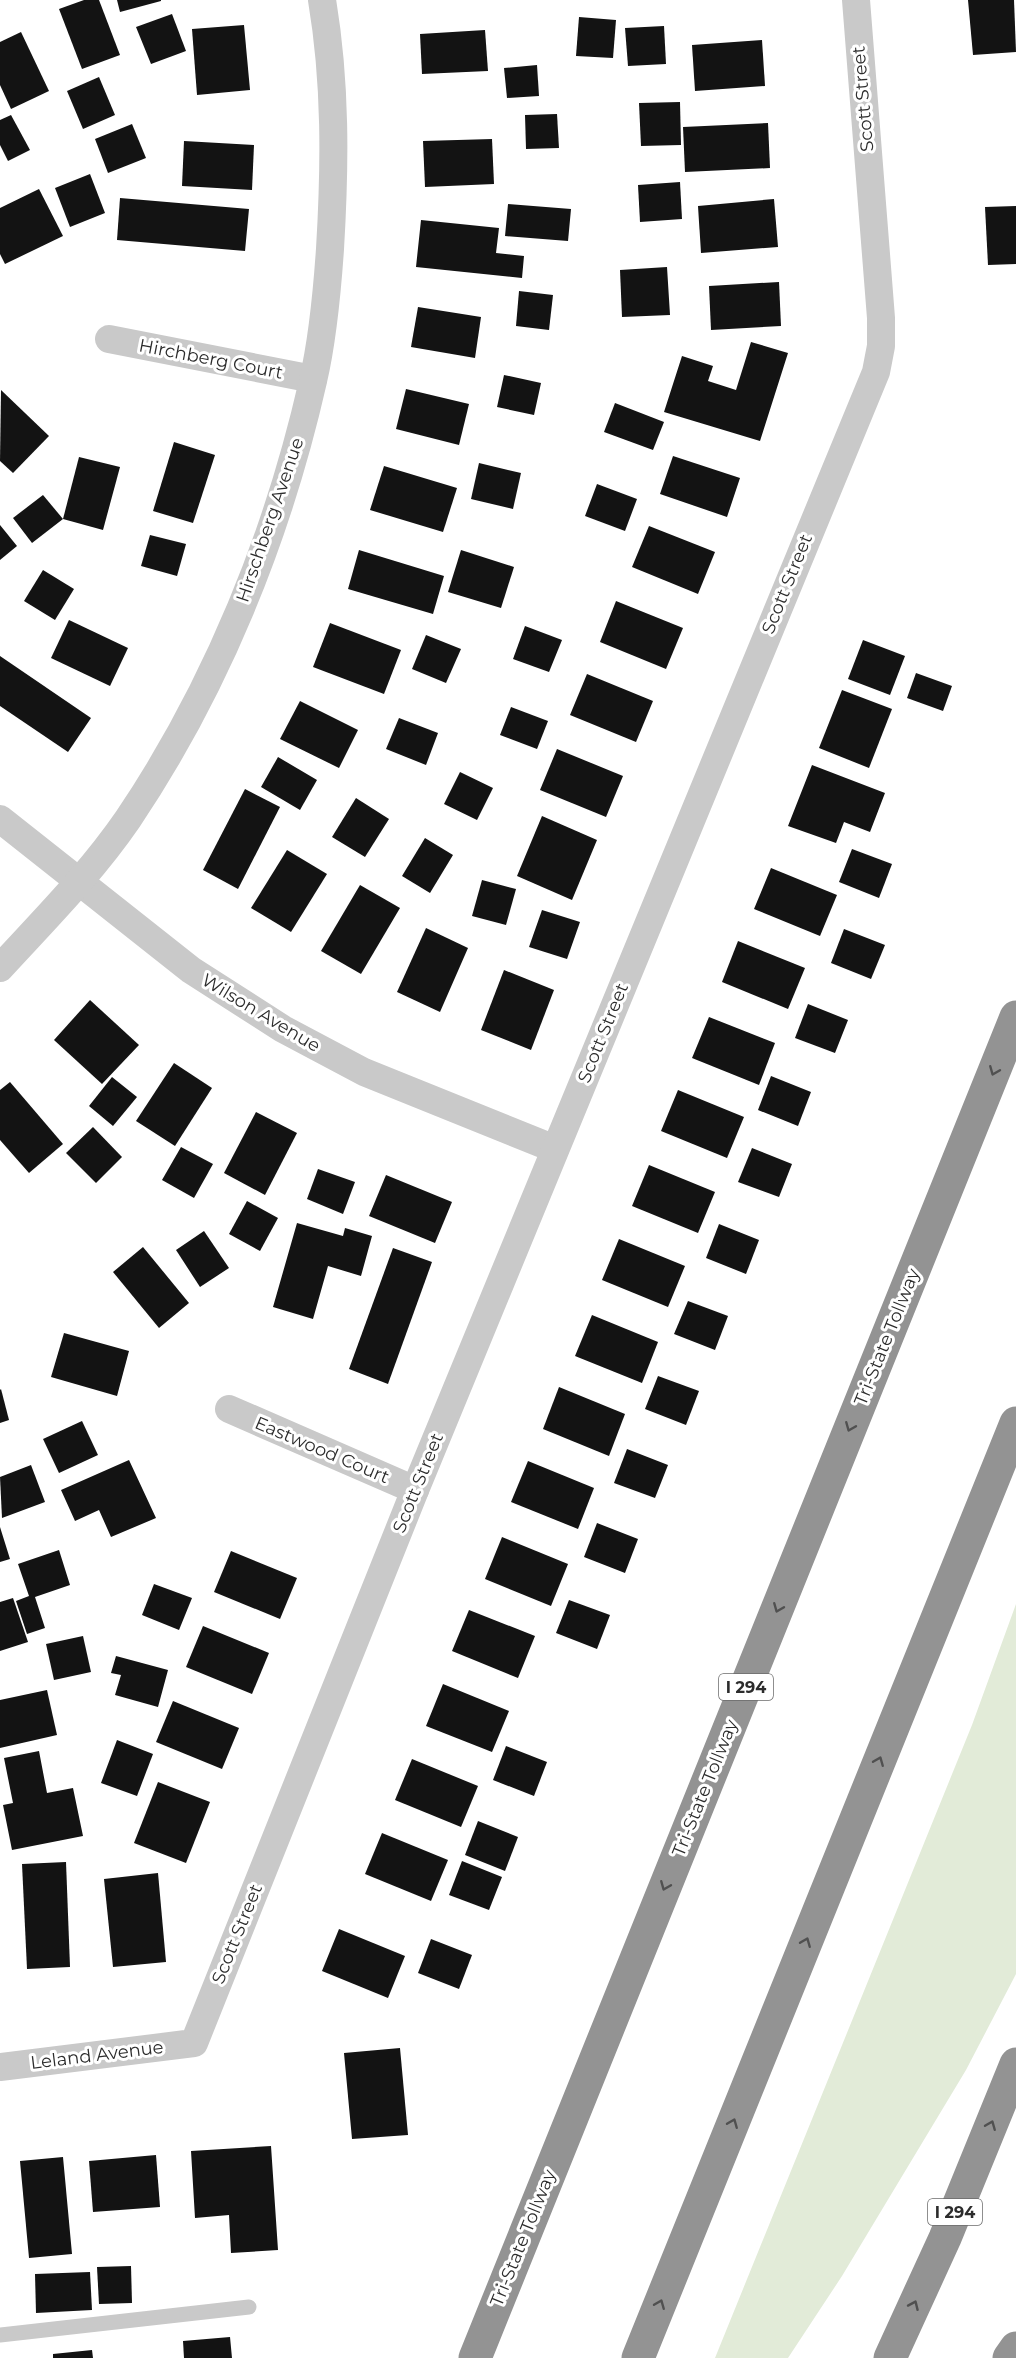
<svg xmlns="http://www.w3.org/2000/svg" width="1016" height="2358" viewBox="0 0 1016 2358" font-family="Montserrat,sans-serif">
<style>
.green{fill:#e2ebd8}
.building{fill:#131313}
.lines{fill:none;stroke-linecap:round;stroke-linejoin:round}
.lane{stroke:#c9c9c9;stroke-width:15}
.street{stroke:#c9c9c9;stroke-width:28}
.highway{stroke:#939393;stroke-width:33}
.oneway{stroke:#505050}
.labels{text-anchor:middle;stroke-width:6;stroke-linejoin:round;paint-order:stroke}
.shield{fill:#fff;stroke:#6b6b6b;stroke-width:1.5}
.shield-label{font-size:16px;font-weight:bold;fill:#2c2c2c}
.street-label{font-size:18px;fill:#2c2c2c;stroke:#fff}
</style>
<rect width="100%" height="100%" fill="#fff"/>
<!-- green -->
<polygon class="green" points="1016,1604 1016,1974 966,2070 842,2276 788,2358 715,2358 972,1725"/>
<!-- building -->
<g class="building">
<polygon points="84,0 99,0 120,55 82,69 59,9"/>
<polygon points="117,0 161,0 161,1 120,12"/>
<polygon points="968,0 1014,0 1016,52 973,55"/>
<polygon points="172,14 186,51 151,64 136,27"/>
<polygon points="579,17 616,20 613,58 576,56"/>
<polygon points="244,25 250,90 197,95 192,29"/>
<polygon points="664,26 666,64 628,66 625,28"/>
<polygon points="485,30 488,71 422,74 420,34"/>
<polygon points="21,32 49,91 11,109 0,85 0,42"/>
<polygon points="762,40 765,86 695,91 692,45"/>
<polygon points="537,65 539,96 507,98 504,68"/>
<polygon points="99,77 115,115 83,129 67,91"/>
<polygon points="680,102 681,145 641,146 639,103"/>
<polygon points="557,114 559,148 526,149 525,115"/>
<polygon points="11,115 30,150 8,161 0,145 0,120"/>
<polygon points="768,123 770,168 685,172 683,127"/>
<polygon points="132,124 146,158 108,173 95,139"/>
<polygon points="492,139 494,184 425,187 423,141"/>
<polygon points="184,141 254,145 252,190 182,186"/>
<polygon points="90,174 105,213 70,227 55,188"/>
<polygon points="680,182 682,219 640,222 638,185"/>
<polygon points="39,189 63,236 5,264 0,254 0,208"/>
<polygon points="120,198 249,209 245,251 117,240"/>
<polygon points="774,199 778,247 701,253 698,206"/>
<polygon points="508,204 571,209 568,241 505,236"/>
<polygon points="1016,206 1016,264 988,265 985,207"/>
<polygon points="421,220 499,228 496,253 524,256 522,278 416,267"/>
<polygon points="667,267 670,315 622,317 620,270"/>
<polygon points="779,282 781,326 711,330 709,286"/>
<polygon points="519,291 553,295 549,330 516,326"/>
<polygon points="418,307 481,317 475,358 411,347"/>
<polygon points="751,342 788,353 760,441 664,412 682,356 713,366 708,381 736,390"/>
<polygon points="504,375 541,383 534,415 497,407"/>
<polygon points="406,389 469,404 459,445 396,429"/>
<polygon points="1,390 49,436 13,473 0,461"/>
<polygon points="615,403 664,422 653,450 604,432"/>
<polygon points="174,442 215,455 193,523 153,511"/>
<polygon points="673,456 740,478 727,517 660,494"/>
<polygon points="79,457 120,467 103,530 63,519"/>
<polygon points="479,463 521,473 513,509 471,499"/>
<polygon points="384,466 457,488 443,532 370,510"/>
<polygon points="597,484 637,499 625,531 585,516"/>
<polygon points="43,495 63,519 32,543 13,518"/>
<polygon points="0,525 17,546 0,560"/>
<polygon points="649,526 715,552 698,594 632,567"/>
<polygon points="150,535 186,544 177,576 141,566"/>
<polygon points="359,550 444,576 433,614 348,589"/>
<polygon points="461,550 514,567 501,608 448,592"/>
<polygon points="43,570 74,589 55,620 24,601"/>
<polygon points="616,601 683,628 666,669 600,642"/>
<polygon points="69,620 128,648 110,686 51,658"/>
<polygon points="330,623 401,650 384,694 313,667"/>
<polygon points="525,626 562,640 549,672 513,659"/>
<polygon points="426,635 461,649 446,683 412,669"/>
<polygon points="863,640 905,656 890,695 848,679"/>
<polygon points="0,656 91,718 68,752 0,706"/>
<polygon points="916,673 952,686 943,711 907,698"/>
<polygon points="587,674 653,701 636,742 570,715"/>
<polygon points="842,690 892,709 869,768 819,748"/>
<polygon points="300,701 358,730 339,768 280,739"/>
<polygon points="511,707 548,721 537,749 500,735"/>
<polygon points="399,718 438,733 426,765 386,749"/>
<polygon points="557,749 623,776 606,817 540,790"/>
<polygon points="278,757 317,780 300,810 261,787"/>
<polygon points="812,765 885,793 870,832 844,822 836,843 788,826"/>
<polygon points="460,772 493,788 477,820 444,804"/>
<polygon points="245,789 280,807 238,889 203,870"/>
<polygon points="356,798 389,819 365,857 332,837"/>
<polygon points="542,816 597,840 572,900 517,876"/>
<polygon points="425,838 453,855 430,893 402,876"/>
<polygon points="852,849 892,864 879,898 839,882"/>
<polygon points="287,850 327,874 291,932 251,908"/>
<polygon points="771,868 837,895 820,936 754,909"/>
<polygon points="482,880 516,889 506,925 472,916"/>
<polygon points="360,885 400,908 361,974 321,951"/>
<polygon points="542,910 580,922 567,959 529,947"/>
<polygon points="426,928 468,948 440,1012 397,992"/>
<polygon points="844,929 885,945 871,979 831,963"/>
<polygon points="738,941 805,968 788,1009 722,982"/>
<polygon points="504,970 554,990 531,1050 481,1030"/>
<polygon points="90,1000 139,1045 102,1084 54,1040"/>
<polygon points="808,1004 848,1020 835,1053 795,1038"/>
<polygon points="709,1017 775,1043 759,1085 692,1058"/>
<polygon points="174,1063 212,1088 175,1146 136,1121"/>
<polygon points="771,1076 811,1092 798,1126 758,1110"/>
<polygon points="112,1077 137,1097 113,1126 89,1106"/>
<polygon points="10,1082 63,1144 29,1173 0,1140 0,1090"/>
<polygon points="678,1090 744,1117 727,1158 661,1131"/>
<polygon points="256,1112 297,1133 265,1195 224,1173"/>
<polygon points="93,1127 122,1157 96,1183 66,1153"/>
<polygon points="181,1147 213,1164 194,1198 162,1180"/>
<polygon points="752,1148 792,1164 779,1197 738,1182"/>
<polygon points="649,1165 715,1192 698,1233 632,1206"/>
<polygon points="318,1169 355,1182 343,1214 307,1199"/>
<polygon points="386,1175 452,1202 435,1243 369,1216"/>
<polygon points="247,1201 278,1218 260,1251 229,1234"/>
<polygon points="297,1223 343,1236 345,1228 372,1236 361,1276 328,1266 313,1319 273,1307"/>
<polygon points="719,1224 759,1240 746,1274 706,1258"/>
<polygon points="204,1231 229,1268 200,1287 176,1250"/>
<polygon points="619,1239 685,1266 668,1307 602,1280"/>
<polygon points="143,1247 189,1303 159,1328 113,1272"/>
<polygon points="393,1248 432,1262 388,1384 349,1369"/>
<polygon points="688,1301 728,1316 715,1350 674,1334"/>
<polygon points="592,1315 658,1342 642,1383 575,1356"/>
<polygon points="64,1333 129,1351 117,1396 51,1377"/>
<polygon points="658,1376 699,1391 686,1425 645,1409"/>
<polygon points="559,1387 625,1414 609,1456 543,1429"/>
<polygon points="1,1389 9,1420 0,1423 0,1390"/>
<polygon points="82,1421 98,1455 59,1473 43,1439"/>
<polygon points="627,1449 668,1465 655,1498 614,1483"/>
<polygon points="129,1460 156,1518 111,1537 99,1510 75,1521 61,1490"/>
<polygon points="528,1461 594,1488 578,1529 511,1502"/>
<polygon points="31,1465 45,1502 2,1518 0,1477"/>
<polygon points="597,1523 638,1539 625,1573 584,1557"/>
<polygon points="0,1527 10,1559 0,1562"/>
<polygon points="502,1537 568,1564 551,1606 485,1579"/>
<polygon points="59,1550 70,1585 35,1597 45,1628 27,1634 16,1601 29,1596 18,1564"/>
<polygon points="231,1551 297,1578 280,1619 214,1592"/>
<polygon points="154,1584 192,1598 179,1630 142,1615"/>
<polygon points="13,1598 28,1642 0,1651 0,1602"/>
<polygon points="569,1600 610,1615 597,1649 556,1633"/>
<polygon points="469,1610 535,1636 518,1678 452,1651"/>
<polygon points="203,1626 269,1653 252,1694 186,1667"/>
<polygon points="83,1636 91,1672 54,1680 46,1644"/>
<polygon points="116,1656 168,1670 158,1707 115,1695 121,1675 111,1673"/>
<polygon points="443,1684 509,1711 492,1752 426,1726"/>
<polygon points="47,1690 57,1735 0,1748 0,1700"/>
<polygon points="173,1701 239,1728 222,1769 156,1742"/>
<polygon points="117,1740 153,1754 137,1796 101,1783"/>
<polygon points="506,1746 547,1762 534,1796 493,1780"/>
<polygon points="39,1751 47,1793 73,1788 83,1836 12,1850 3,1805 13,1803 4,1758"/>
<polygon points="412,1759 478,1786 461,1827 395,1800"/>
<polygon points="158,1782 210,1802 186,1863 134,1843"/>
<polygon points="478,1821 518,1837 505,1871 465,1855"/>
<polygon points="382,1833 448,1860 431,1901 365,1874"/>
<polygon points="462,1861 502,1877 489,1910 449,1895"/>
<polygon points="66,1862 70,1967 27,1969 22,1864"/>
<polygon points="158,1873 166,1962 113,1967 104,1879"/>
<polygon points="339,1929 405,1956 388,1998 322,1971"/>
<polygon points="431,1939 472,1955 459,1989 418,1973"/>
<polygon points="400,2048 408,2135 352,2139 344,2053"/>
<polygon points="271,2146 278,2250 231,2253 229,2215 195,2218 191,2151"/>
<polygon points="156,2155 160,2207 93,2212 89,2161"/>
<polygon points="63,2157 72,2254 29,2258 20,2161"/>
<polygon points="131,2266 132,2303 99,2304 97,2267"/>
<polygon points="90,2272 92,2310 36,2313 35,2274"/>
<polygon points="230,2337 232,2358 184,2358 183,2341"/>
<polygon points="92,2350 93,2358 53,2358 53,2354"/>
</g>
<g class="lines">
<!-- lane -->
<polyline class="lane" points="0,2335 249,2307"/>
<!-- street -->
<g class="street">
<polyline points="109,339 313,379"/>
<polyline points="0,819 191,970 283,1029 364,1072 555,1149"/>
<path d="M0 968C44 920 91 873 128 819 217 687 278 535 313 381 323 338 327 293 330 249 335 166 336 83 322 0"/>
<polyline points="229,1409 415,1490"/>
<polyline points="0,2067 194,2043 415,1490 876,372 881,346 881,318 856,0"/>
</g>
<!-- highway -->
<g class="highway">
<polyline points="475,2358 1016,1017"/>
<polyline points="638,2358 1016,1423"/>
<polyline points="890,2358 945,2238 1016,2064"/>
<polyline points="1009,2358 1016,2348"/>
</g>
</g>
<!-- one-way arrows -->
<defs><path id="oneway-chevron" d="M-2-3.5L2.5 0L-2 3.5" fill="none" stroke-width="1.6" stroke-linecap="round" stroke-linejoin="round" transform="scale(1.5)"/></defs>
<g class="oneway">
<use href="#oneway-chevron" transform="translate(994 1071) rotate(112)"/>
<use href="#oneway-chevron" transform="translate(850 1427) rotate(112)"/>
<use href="#oneway-chevron" transform="translate(778 1608) rotate(112)"/>
<use href="#oneway-chevron" transform="translate(879 1761) rotate(-68)"/>
<use href="#oneway-chevron" transform="translate(665 1886) rotate(112)"/>
<use href="#oneway-chevron" transform="translate(806 1942) rotate(-68)"/>
<use href="#oneway-chevron" transform="translate(733 2123) rotate(-68)"/>
<use href="#oneway-chevron" transform="translate(991 2125) rotate(-68)"/>
<use href="#oneway-chevron" transform="translate(660 2304) rotate(-68)"/>
<use href="#oneway-chevron" transform="translate(914 2305) rotate(-66)"/>
</g>
<g class="labels">
<!-- shield labels -->
<g class="shield">
<rect x="719" y="1674" width="54" height="26" rx="4.5"/>
<rect x="928" y="2199" width="54" height="26" rx="4.5"/>
</g>
<g class="shield-label">
<text x="746" y="1693">I 294</text>
<text x="955" y="2218">I 294</text>
</g>
<!-- street labels -->
<g class="street-label">
<text transform="translate(863 99) rotate(-95)" y="6">Scott Street</text>
<text transform="translate(211 359) rotate(11)" y="6">Hirchberg Court</text>
<text transform="translate(270 520) rotate(-71)" y="6">Hirschberg Avenue</text>
<text transform="translate(787 584) rotate(-68)" y="6">Scott Street</text>
<text transform="translate(261 1013) rotate(31)" y="6">Wilson Avenue</text>
<text transform="translate(603 1033) rotate(-68)" y="6">Scott Street</text>
<text transform="translate(887 1337) rotate(-68)" y="6">Tri-State Tollway</text>
<text transform="translate(322 1450) rotate(23)" y="6">Eastwood Court</text>
<text transform="translate(418 1483) rotate(-68)" y="6">Scott Street</text>
<text transform="translate(705 1788) rotate(-68)" y="6">Tri-State Tollway</text>
<text transform="translate(237 1934) rotate(-68)" y="6">Scott Street</text>
<text transform="translate(97 2055) rotate(-7)" y="6">Leland Avenue</text>
<text transform="translate(523 2238) rotate(-68)" y="6">Tri-State Tollway</text>
</g>
</g>
</svg>
